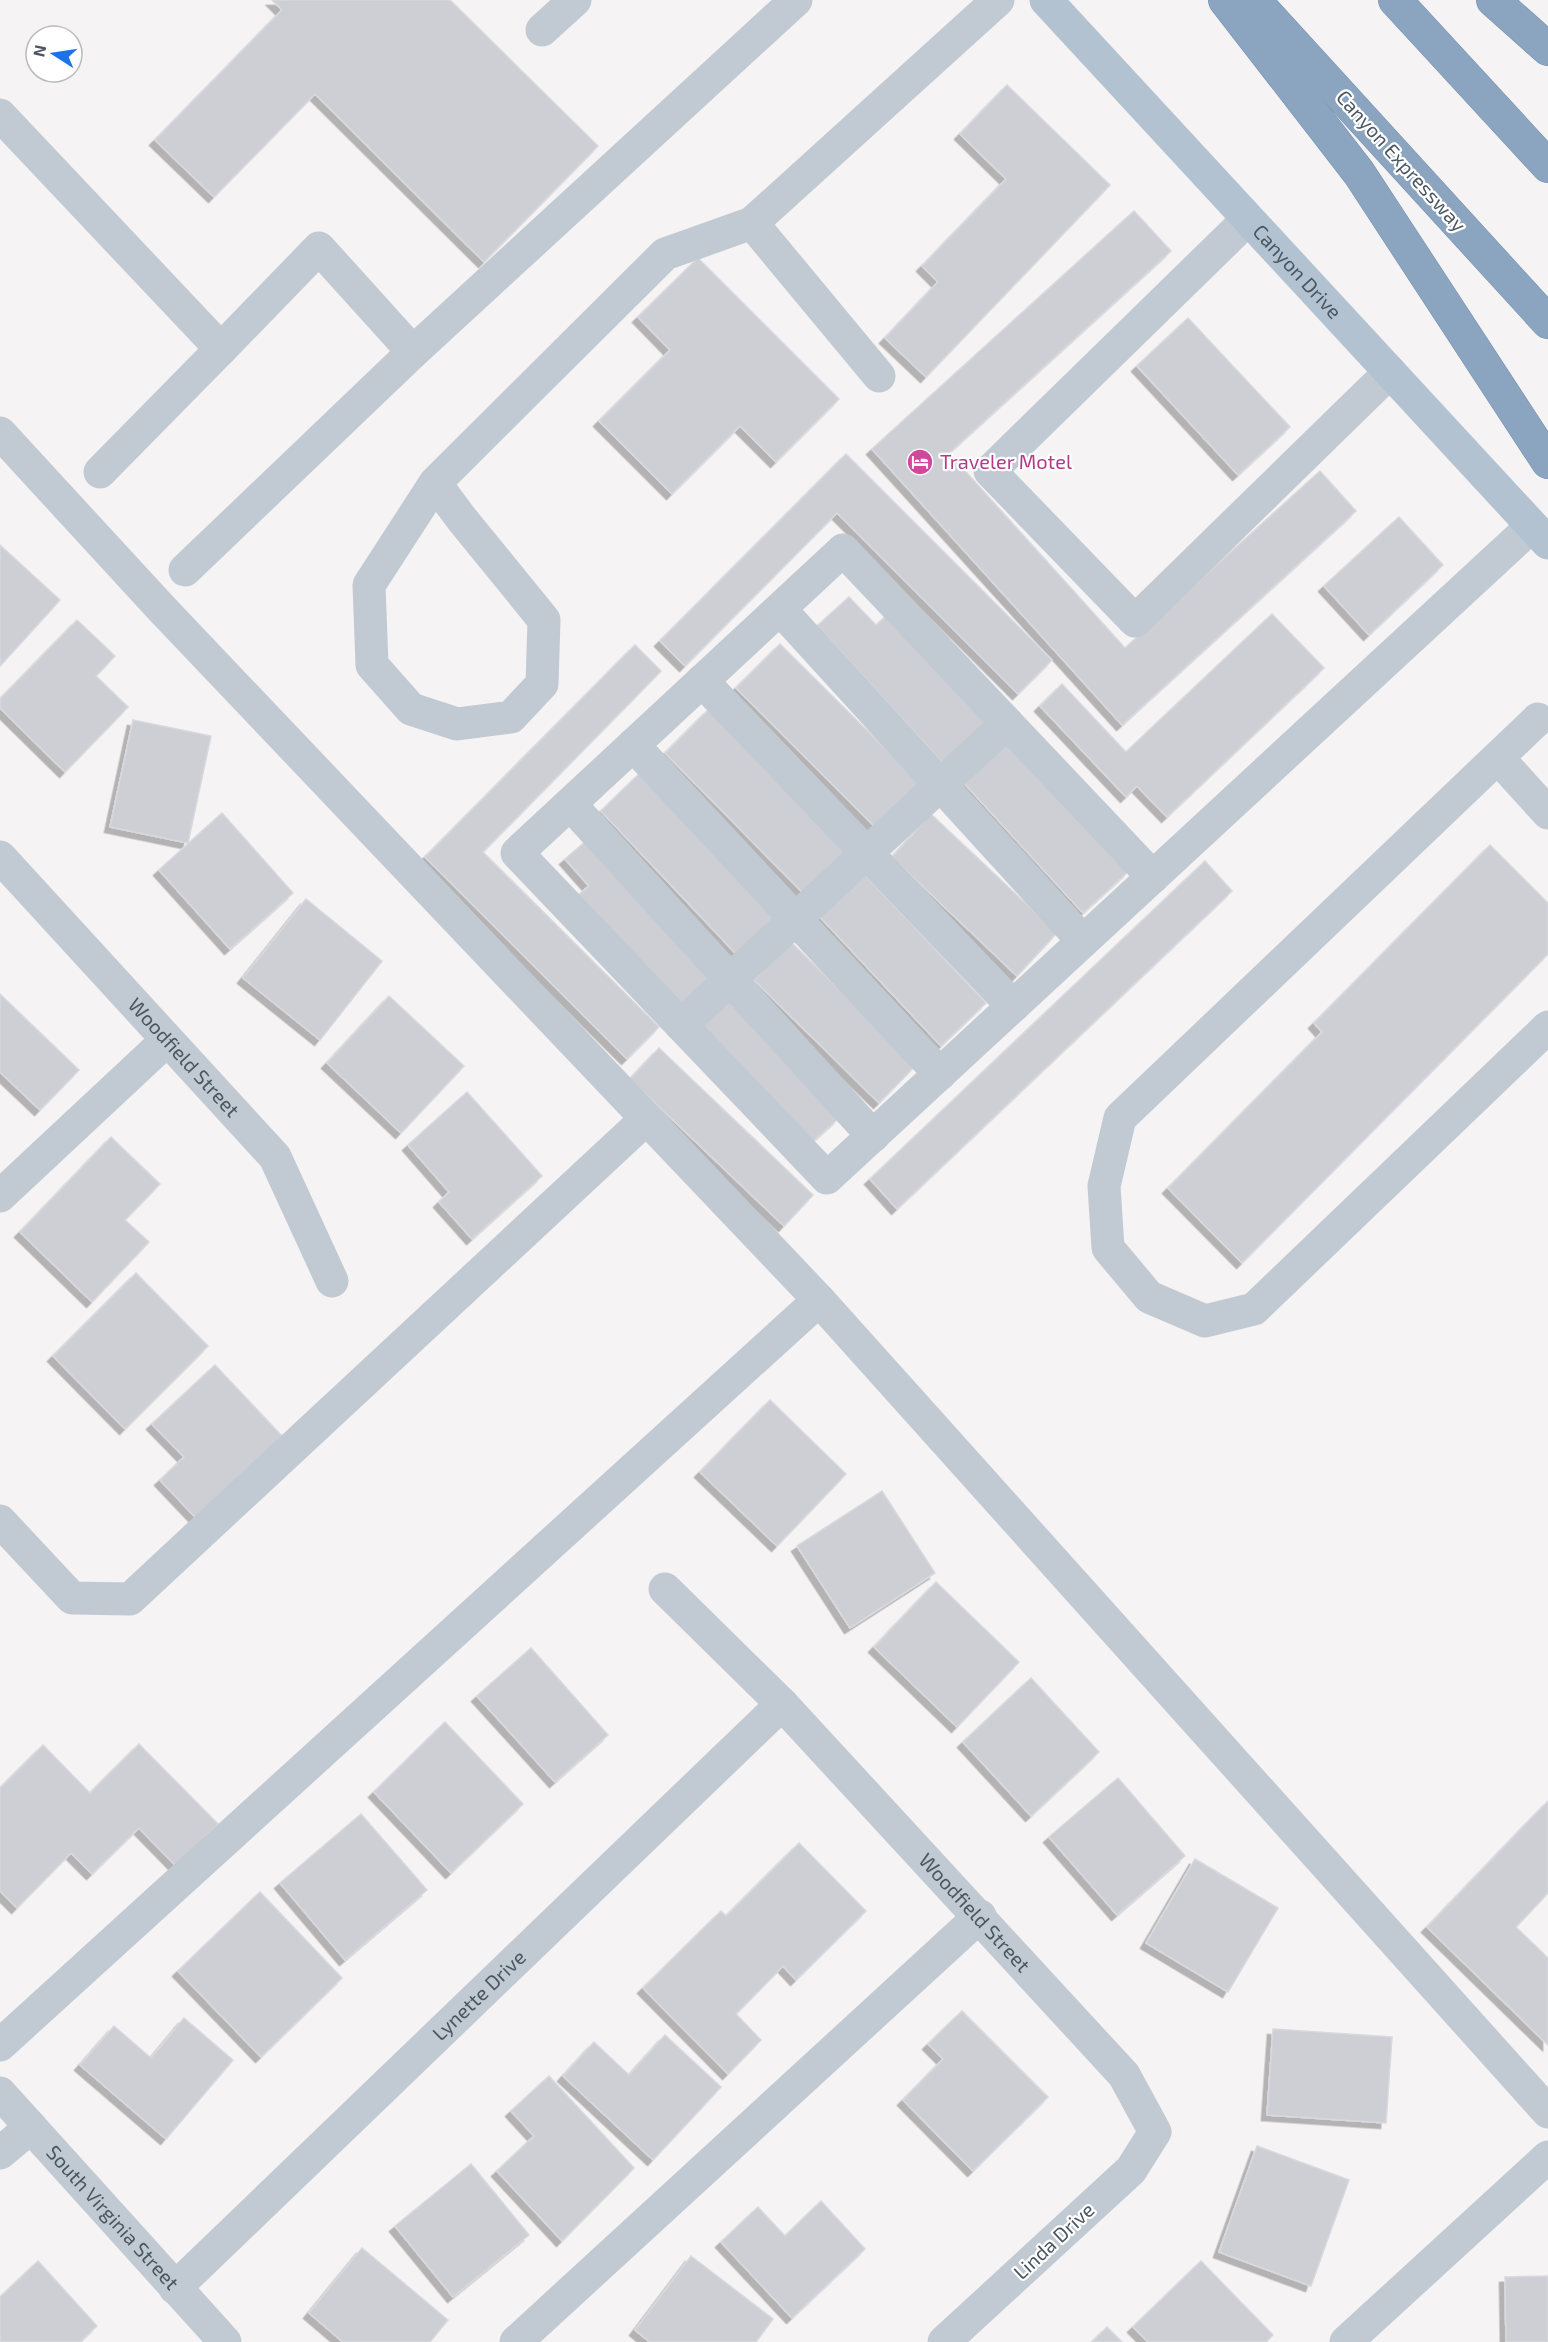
<svg xmlns="http://www.w3.org/2000/svg" width="1548" height="2342" viewBox="0 0 1548 2342" font-family="'Exo 2',sans-serif">
<style>
.building{fill:#cdcfd5;stroke:#d7d9de;stroke-width:1.5;filter:url(#shadow)}
.lines{fill:none;stroke-linecap:round;stroke-linejoin:round}
.highway-casing{stroke:#7690ad;stroke-width:34}
.minor{stroke:#c1cad2;stroke-width:33}
.major{stroke:#b3c2d1;stroke-width:33}
.highway{stroke:#8ba5c1;stroke-width:33}
.labels{text-anchor:middle;stroke-width:4.5;stroke-linejoin:round;paint-order:stroke}
.street-label{font-size:20px;fill:#4a5661;stroke:#fff}
.hotel-label{font-size:20px;fill:#b23c85;stroke:#fff;text-anchor:start}
</style>
<defs>
<filter id="shadow"><feDropShadow dx="-5.5" dy="5.5" stdDeviation="0" flood-color="#0004"/></filter>
</defs>
<rect width="100%" height="100%" fill="#f5f3f3"/>
<!-- building -->
<g class="building">
<polygon points="272,0 450,0 598,146 484,262 315,94 214,197 155,140 282,10"/>
<polygon points="1007,85 1110,185 926,377 885,338 938,282 922,266 1006,179 960,134"/>
<polygon points="1134,211 1171,251 949,453 1125,648 1320,471 1356,511 1122,725 872,449"/>
<polygon points="698,258 839,399 776,462 740,426 672,494 599,421 670,350 638,317"/>
<polygon points="1188,318 1290,427 1238,475 1137,366"/>
<polygon points="846,454 1052,660 1018,694 837,513 685,666 660,641"/>
<polygon points="1399,517 1443,565 1369,635 1324,586"/>
<polygon points="0,545 60,600 0,666"/>
<polygon points="849,597 876,625 889,613 989,722 944,764 817,626"/>
<polygon points="1272,614 1324,668 1167,817 1137,786 1126,797 1040,706 1062,684 1126,752"/>
<polygon points="77,620 115,656 96,676 128,707 65,772 0,708 0,699"/>
<polygon points="780,644 920,783 876,828 736,688"/>
<polygon points="635,645 661,671 483,852 659,1027 627,1059 425,857"/>
<polygon points="709,709 849,851 805,895 665,753"/>
<polygon points="133,720 211,736 188,843 110,827"/>
<polygon points="1009,741 1129,871 1083,913 964,783"/>
<polygon points="640,773 777,918 738,956 601,811"/>
<polygon points="222,813 293,893 230,949 159,870"/>
<polygon points="931,814 1057,933 1017,976 892,857"/>
<polygon points="586,841 711,981 678,1009 577,896 589,886 565,859"/>
<polygon points="1490,845 1548,903 1548,954 1242,1263 1168,1188 1322,1032 1314,1023"/>
<polygon points="1205,861 1232,891 897,1209 870,1179"/>
<polygon points="865,875 986,1003 941,1046 820,917"/>
<polygon points="306,899 382,961 320,1040 243,978"/>
<polygon points="791,942 916,1065 879,1103 754,980"/>
<polygon points="0,994 79,1070 40,1110 0,1072"/>
<polygon points="389,996 464,1066 401,1133 327,1063"/>
<polygon points="731,997 839,1118 809,1145 701,1024"/>
<polygon points="659,1048 813,1195 784,1226 630,1079"/>
<polygon points="467,1092 542,1176 472,1239 439,1202 449,1192 408,1145"/>
<polygon points="111,1137 160,1184 125,1220 149,1242 92,1302 20,1232"/>
<polygon points="136,1273 208,1346 125,1429 53,1356"/>
<polygon points="215,1365 282,1436 196,1518 160,1480 184,1457 152,1424"/>
<polygon points="770,1400 846,1474 777,1546 700,1472"/>
<polygon points="882,1491 935,1573 850,1628 797,1546"/>
<polygon points="936,1582 1019,1662 957,1727 874,1647"/>
<polygon points="531,1648 608,1735 555,1782 477,1696"/>
<polygon points="1031,1678 1099,1752 1031,1816 963,1742"/>
<polygon points="445,1722 523,1804 451,1873 374,1792"/>
<polygon points="139,1744 218,1824 176,1866 139,1828 92,1874 71,1853 17,1908 0,1891 0,1788 43,1745 90,1793"/>
<polygon points="1118,1778 1185,1856 1117,1915 1049,1837"/>
<polygon points="1548,1801 1548,1893 1516,1927 1548,1958 1548,2045 1427,1927"/>
<polygon points="361,1814 427,1890 345,1960 280,1883"/>
<polygon points="799,1843 866,1911 796,1980 783,1966 736,2014 761,2040 728,2074 643,1988 721,1911 726,1916"/>
<polygon points="1195,1859 1278,1908 1228,1992 1146,1943"/>
<polygon points="260,1892 342,1978 261,2057 178,1971"/>
<polygon points="962,2011 1048,2097 973,2171 903,2100 943,2059 928,2044"/>
<polygon points="184,2018 233,2060 166,2139 80,2065 114,2026 151,2058"/>
<polygon points="1273,2029 1392,2037 1386,2123 1267,2115"/>
<polygon points="665,2035 721,2087 653,2160 563,2076 594,2042 629,2075"/>
<polygon points="549,2076 634,2168 562,2241 497,2171 534,2136 511,2111"/>
<polygon points="1257,2146 1349,2180 1311,2286 1219,2252"/>
<polygon points="471,2164 529,2235 453,2297 395,2226"/>
<polygon points="821,2201 865,2249 792,2318 721,2242 758,2207 785,2236"/>
<polygon points="362,2248 448,2320 430,2342 343,2342 309,2313"/>
<polygon points="691,2256 773,2319 756,2342 650,2342 635,2330"/>
<polygon points="38,2261 97,2326 80,2342 0,2342 0,2297"/>
<polygon points="1201,2261 1273,2335 1266,2342 1148,2342 1133,2327"/>
<polygon points="1548,2276 1548,2342 1506,2342 1505,2277"/>
<polygon points="1107,2327 1122,2342 1092,2342"/>
</g>
<g class="lines">
<!-- highway casing -->
<g class="highway-casing">
<g id="highway">
<polyline points="1225,0 1359,173 1548,462"/>
<polyline points="1254,0 1548,322"/>
<polyline points="1395,0 1548,166"/>
<polyline points="1493,0 1548,49"/>
</g>
</g>
<!-- minor -->
<g class="minor">
<polyline points="542,30 575,0"/>
<polyline points="0,115 221,349 319,248 413,352"/>
<polyline points="1248,219 990,471 1135,621 1390,372"/>
<polyline points="879,376 752,223 998,0"/>
<polyline points="0,433 162,609 819,1300 1548,2112"/>
<polyline points="100,472 221,349"/>
<polyline points="435,483 461,518 544,620 542,684 511,717 457,724 411,709 372,665 369,585 435,483 665,254 752,223"/>
<polyline points="185,570 413,352 796,0"/>
<polyline points="780,609 1083,941"/>
<polyline points="702,681 1013,1006"/>
<polyline points="1538,719 1120,1118 1104,1186 1108,1248 1149,1297 1205,1321 1254,1309 1548,1027"/>
<polyline points="633,745 940,1074"/>
<polyline points="1498,758 1548,813"/>
<polyline points="570,804 873,1136"/>
<path id="s1" d="M0 857 275 1157 332 1281"/>
<polyline points="1153,877 843,550 517,853 827,1178 1532,526"/>
<polyline points="681,1025 1007,723"/>
<polyline points="0,1196 167,1040"/>
<polyline points="0,1521 72,1598 130,1599 646,1119"/>
<path id="s2" d="M665 1589 782 1704 1124 2075 1155 2132 1131 2170 944 2342"/>
<polyline points="0,2045 819,1300"/>
<path id="s3" d="M0 2093 225 2342"/>
<polyline points="0,2153 31,2127"/>
<path id="s4" d="M175 2288 782 1704"/>
<polyline points="516,2342 980,1916"/>
<polyline points="1346,2342 1548,2157"/>
</g>
<!-- major -->
<path class="major" id="s5" d="M1046 0 1548 543"/>
<!-- highway -->
<use href="#highway" class="highway"/>
</g>
<!-- icons -->
<defs>
<g id="hotel-disc" transform="scale(1.35)"><circle r="9.5" fill="#d1479c" stroke="#fff"/><path d="M-6-4.5h1.5V1H6V5H4.5V3h-9V5H-6ZM-4 0a1.8 1.8 0 1 1 3.6 0ZM.5 0V-2.5h3Q6-2.5 6 0Z" fill="#fff"/></g>
</defs>
<g fill-rule="evenodd">
<use href="#hotel-disc" x="920" y="462"/>
</g>
<g class="labels">
<!-- street labels -->
<g class="street-label">
<text transform="translate(1401 161) rotate(48)" y="7">Canyon Expressway</text>
<text dy="7" stroke="none"><textPath href="#s5" startOffset="370">Canyon Drive</textPath></text>
<text dy="7" stroke="none"><textPath href="#s1" startOffset="272">Woodfield Street</textPath></text>
<text dy="7" stroke="none"><textPath href="#s2" startOffset="448">Woodfield Street</textPath></text>
<text dy="7" stroke="none"><textPath href="#s4" startOffset="422">Lynette Drive</textPath></text>
<text dy="7" stroke="none"><textPath href="#s3" startOffset="168">South Virginia Street</textPath></text>
<text transform="translate(1054 2241) rotate(-43)" y="7">Linda Drive</text>
</g>
<!-- hotel labels -->
<g class="hotel-label">
<text x="940" y="469">Traveler Motel</text>
</g>
</g>
<!-- north arrow -->
<g transform="translate(54 54) rotate(282)"><circle r="28" fill="#ffffff" stroke="#b7bbc0" stroke-width="1.5"/>
<path d="M0-4.5L10 22L0 15L-10 22Z" fill="#1a73e8"/>
<text y="-9" font-size="16" font-weight="bold" text-anchor="middle" fill="#4a5661">N</text>
</g>
</svg>
